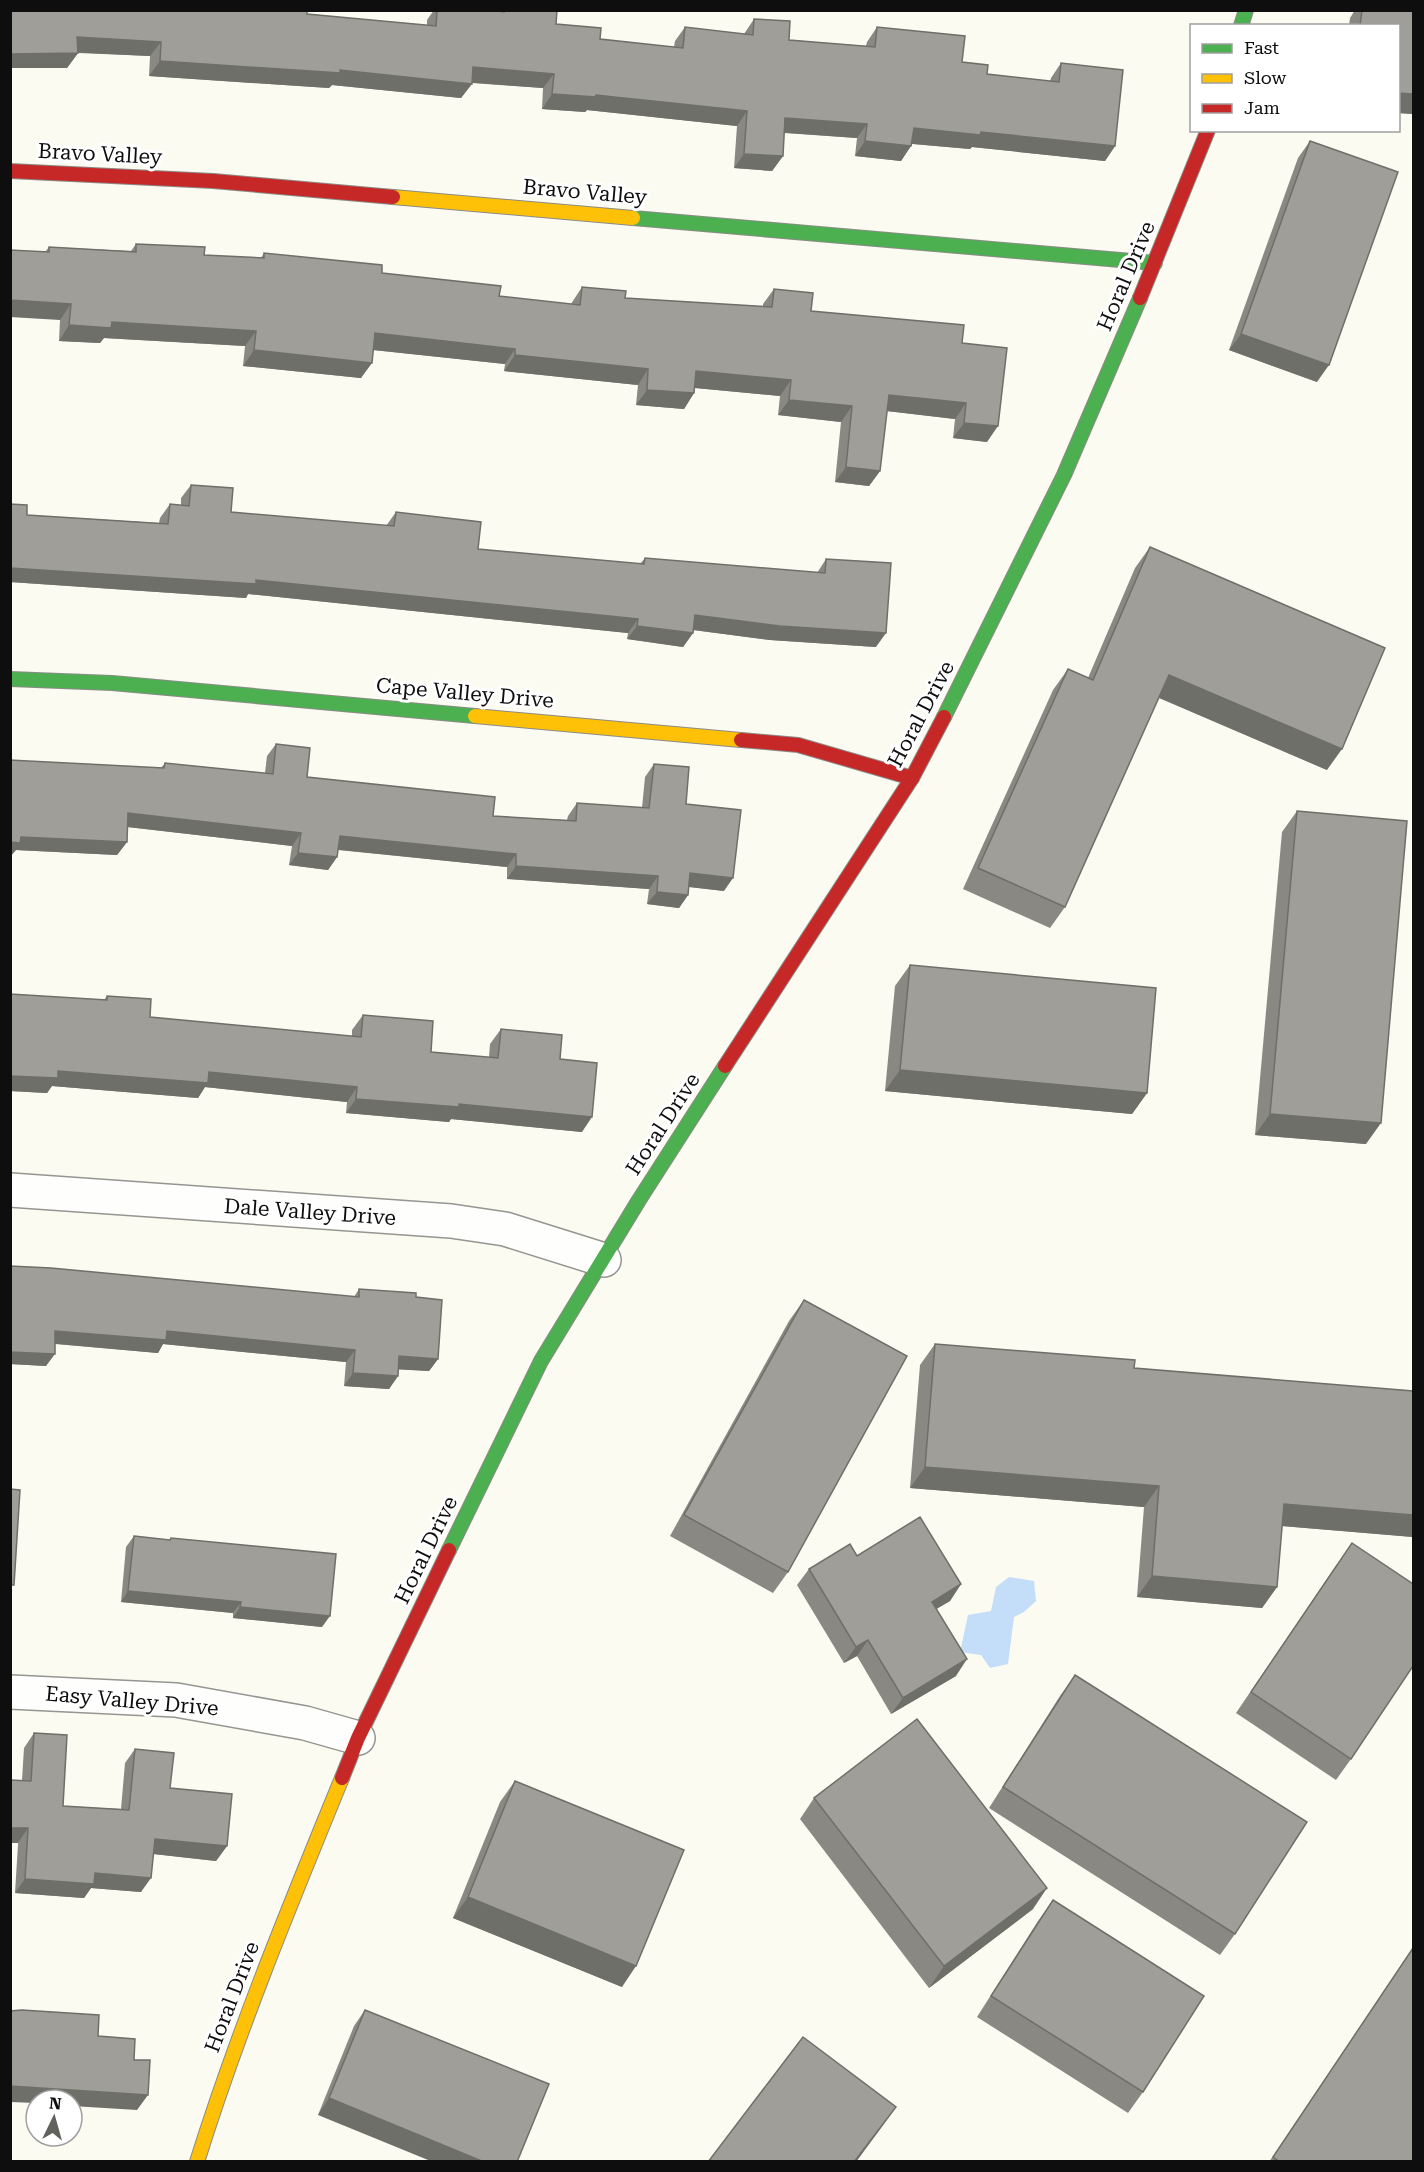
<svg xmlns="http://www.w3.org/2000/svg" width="1424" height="2172" viewBox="0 0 1424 2172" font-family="'Roboto Serif',serif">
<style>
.water{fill:#c4def9}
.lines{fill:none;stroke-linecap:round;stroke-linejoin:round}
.street-casing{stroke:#959591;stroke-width:36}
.fast-casing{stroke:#8b8b87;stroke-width:16}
.slow-casing{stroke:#8b8b87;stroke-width:16}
.jam-casing{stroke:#8b8b87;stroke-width:16}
.street{stroke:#fefefd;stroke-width:33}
.fast{stroke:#4caf50;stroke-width:14}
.slow{stroke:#ffc107;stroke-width:14}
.jam{stroke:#c62828;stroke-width:14}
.wall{fill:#898883}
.shaded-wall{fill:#6f6f6a}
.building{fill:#9f9e98;stroke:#6f6f6a;stroke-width:1.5}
.labels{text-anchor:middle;stroke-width:6;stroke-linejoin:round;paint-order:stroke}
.street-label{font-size:21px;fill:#0e0e0e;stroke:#fff}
</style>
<rect width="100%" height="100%" fill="#fbfbf2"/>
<!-- water -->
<polygon class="water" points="1009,1577 1034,1581 1036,1601 1024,1612 1014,1617 1008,1664 990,1668 981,1655 960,1652 968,1615 991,1611 996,1587"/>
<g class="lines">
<!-- street casing -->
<g class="street-casing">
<g id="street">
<polyline points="10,1190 451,1221 505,1229 604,1260"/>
<polyline points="10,1692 176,1700 305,1723 358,1738"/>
</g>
</g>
<!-- fast casing -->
<g class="fast-casing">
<g id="fast">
<polyline points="1241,26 1246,10"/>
<polyline points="633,218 1155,263"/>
<polyline points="10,679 112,683 475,716"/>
<polyline points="944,717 1064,475 1140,298"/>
<polyline points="449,1550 541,1361 639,1200 725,1066"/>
</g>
</g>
<!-- slow casing -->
<g class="slow-casing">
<g id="slow">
<polyline points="393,197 633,218"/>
<polyline points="475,716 741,740"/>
<path d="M197 2162C238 2031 290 1905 342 1778"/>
</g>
</g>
<!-- jam casing -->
<g class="jam-casing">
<g id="jam">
<polyline points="10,171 213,181 393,197"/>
<polyline points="1140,298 1208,130"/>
<polyline points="741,740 798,745 912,778"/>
<polyline points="725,1066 912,778 944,717"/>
<polyline points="342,1778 358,1738 449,1550"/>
</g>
</g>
<!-- street -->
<use href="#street" class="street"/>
<!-- fast -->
<use href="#fast" class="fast"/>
<!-- slow -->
<use href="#slow" class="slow"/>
<!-- jam -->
<use href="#jam" class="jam"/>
</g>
<!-- wall -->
<g class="wall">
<polygon points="10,10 307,14 427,25 427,20 434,10 557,10 556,24 600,39 674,47 675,41 685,27 744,34 754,19 789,40 866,46 867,42 877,27 962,62 987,74 1050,82 1051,78 1061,63 1115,146 1105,161 972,147 970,149 912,144 901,161 855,156 857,138 784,133 783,156 772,171 734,168 737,126 587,110 585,112 542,109 543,88 472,83 461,98 332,85 329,88 149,76 150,56 78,53 67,68 10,68"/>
<polygon points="1355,10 1413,10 1413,114 1398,113 1398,26 1349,26 1350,18"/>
<polygon points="1310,141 1317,382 1229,350 1298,158"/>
<polygon points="136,244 204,255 261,258 264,253 382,273 499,296 571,304 582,287 625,298 763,307 763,304 774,289 811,311 962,343 987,442 953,438 955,419 887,411 880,471 869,486 835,482 841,422 778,415 780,396 695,388 694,393 684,409 636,405 638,385 504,371 505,364 373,350 361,378 243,366 245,346 104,338 100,343 59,341 60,320 45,252 49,247 131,251"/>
<polygon points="191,485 231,512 386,526 396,512 478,549 640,564 645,558 817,573 826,559 876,647 770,640 693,630 693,633 683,647 627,639 628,633 248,594 246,598 10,582 10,504 27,515 159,523 160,518 170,504 181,505 181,498"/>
<polygon points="1150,547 1327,770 1159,698 1065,907 1050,928 963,889 1053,690 1068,669 1088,678 1135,568"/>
<polygon points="276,744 307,777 493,816 567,820 568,816 577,803 642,808 645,777 654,764 686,804 724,891 689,887 688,895 679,908 647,904 649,889 507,879 507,867 338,850 337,857 328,870 289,865 292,846 127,827 127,842 117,855 16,850 11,856 10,760 161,768 165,763 265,773 267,756"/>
<polygon points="1297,811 1366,1144 1255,1135 1282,832"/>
<polygon points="910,965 1147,1093 1132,1114 885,1091 895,986"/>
<polygon points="10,994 104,1000 107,996 150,1017 352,1036 352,1030 363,1015 431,1052 489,1057 490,1044 501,1029 560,1059 582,1132 451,1119 449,1122 346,1113 347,1102 205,1087 198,1098 52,1086 47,1093 10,1091"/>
<polygon points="10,1266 354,1297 359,1289 416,1297 438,1359 429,1371 398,1369 398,1376 389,1389 344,1386 346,1362 163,1344 158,1353 55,1344 46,1366 10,1364"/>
<polygon points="804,1300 788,1572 773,1593 670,1536 789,1321"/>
<polygon points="935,1344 1134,1368 1413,1391 1413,1537 1282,1526 1277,1587 1262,1608 1137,1597 1144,1507 910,1488 920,1365"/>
<polygon points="134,1536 169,1540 171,1538 322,1627 233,1618 233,1613 121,1602 126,1547"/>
<polygon points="857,1556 961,1584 950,1601 936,1609 956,1676 891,1714 857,1656 844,1663 797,1585 809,1569"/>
<polygon points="1337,1564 1351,1759 1336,1780 1236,1713"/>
<polygon points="1075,1675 1235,1934 1220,1955 989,1808 1060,1696"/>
<polygon points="34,1733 63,1806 121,1809 125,1763 135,1749 170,1788 227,1846 216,1861 153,1854 141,1892 91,1888 84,1898 15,1893 24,1748"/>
<polygon points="515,1781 622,1987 453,1918 500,1802"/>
<polygon points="814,1798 1033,1909 929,1988 800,1819"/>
<polygon points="1053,1900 1143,2092 1128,2113 977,2017 1038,1921"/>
<polygon points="1413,1948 1413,2162 1269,2162"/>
<polygon points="365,2010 549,2084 318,2115 354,2026"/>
</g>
<!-- shaded-wall -->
<g class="shaded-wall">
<polygon points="77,37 161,42 150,56 67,52"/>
<polygon points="78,53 67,68 10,68 10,54"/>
<polygon points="160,61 340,70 472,84 461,98 332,85 329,88 149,76"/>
<polygon points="473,67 554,74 543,88 463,82"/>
<polygon points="1398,93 1413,94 1413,114 1398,113"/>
<polygon points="552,94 596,95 747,111 737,126 587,110 585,112 542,109"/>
<polygon points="785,118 867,124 857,138 775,132"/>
<polygon points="914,128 981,132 1115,146 1105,161 972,147 970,149 903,143"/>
<polygon points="865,141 911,146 901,161 855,156"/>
<polygon points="744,154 783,156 772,171 734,168"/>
<polygon points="10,300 71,304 60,320 10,317"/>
<polygon points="112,322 256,331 245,346 104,338 100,343 59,341 69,325"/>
<polygon points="375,333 515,349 505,364 364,349"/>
<polygon points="1241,334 1329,365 1317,382 1229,350"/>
<polygon points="254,350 372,363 361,378 243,366"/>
<polygon points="515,355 648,369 638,385 504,371"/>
<polygon points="696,371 791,380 780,396 685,387"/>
<polygon points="647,390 694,393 684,409 636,405"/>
<polygon points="889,395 966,403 955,419 878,410"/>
<polygon points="789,400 852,406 841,422 778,415"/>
<polygon points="964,423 998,426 987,442 953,438"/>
<polygon points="846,467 880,471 869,486 835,482"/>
<polygon points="10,568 256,580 638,619 628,633 248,594 246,598 10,582"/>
<polygon points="695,615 886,633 876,647 770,640 686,629"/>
<polygon points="637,626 693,633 683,647 627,639"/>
<polygon points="1169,675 1342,749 1327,770 1155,696"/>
<polygon points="128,813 301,833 292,846 119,826"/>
<polygon points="340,836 516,854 507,867 331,849"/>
<polygon points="21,837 127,842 117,855 16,850 10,856 10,842"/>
<polygon points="298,853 337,857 328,870 289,865"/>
<polygon points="516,866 658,876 649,889 507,879"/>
<polygon points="690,873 733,878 724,891 681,886"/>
<polygon points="657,892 688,895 679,908 647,904"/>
<polygon points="900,1070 1147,1093 1132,1114 885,1091"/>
<polygon points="58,1071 209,1072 357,1087 347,1102 205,1087 198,1098 52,1086 47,1093 10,1091 10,1076"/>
<polygon points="356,1099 459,1104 592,1117 582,1132 451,1119 449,1122 346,1113"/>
<polygon points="1270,1114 1381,1123 1366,1144 1255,1135"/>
<polygon points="55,1331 167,1331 355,1350 346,1362 163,1344 158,1353 47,1343"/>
<polygon points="10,1352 55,1354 46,1366 10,1364"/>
<polygon points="399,1356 438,1359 429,1371 390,1369"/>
<polygon points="353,1373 398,1376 389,1389 344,1386"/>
<polygon points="925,1467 1159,1486 1144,1507 910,1488"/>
<polygon points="1284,1504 1413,1515 1413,1537 1269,1525"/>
<polygon points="1152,1576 1277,1587 1262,1608 1137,1597"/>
<polygon points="961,1584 950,1601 921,1618 932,1602"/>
<polygon points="128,1591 241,1602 233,1613 121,1602"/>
<polygon points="240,1607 330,1616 322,1627 233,1618"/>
<polygon points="868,1640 857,1656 844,1663 856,1647"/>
<polygon points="967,1659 956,1676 891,1714 903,1698"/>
<polygon points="10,1828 28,1828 18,1843 10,1843"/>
<polygon points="155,1839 227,1846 216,1861 145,1853"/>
<polygon points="95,1873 151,1878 141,1892 91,1888 84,1898 15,1893 25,1879"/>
<polygon points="1047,1888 1033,1909 929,1988 944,1966"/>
<polygon points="468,1897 636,1966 622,1987 453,1918"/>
<polygon points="10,2086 148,2095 137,2110 72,2106 72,2100 36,2100 36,2103 10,2102"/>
<polygon points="329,2098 484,2162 433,2162 318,2115"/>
<polygon points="896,2107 881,2128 856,2162 854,2162"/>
</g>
<!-- building -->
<g class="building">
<polygon points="10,10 307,10 307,14 436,26 437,10 491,10 504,12 504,10 557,10 556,24 601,28 600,39 683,48 685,27 753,35 754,19 790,21 789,40 875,47 877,27 965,36 962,62 988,65 987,74 1059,82 1061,63 1123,70 1115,146 981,132 980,135 914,128 911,146 865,141 867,124 785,118 783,156 744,154 747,111 596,95 596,97 552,94 554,74 473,67 472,84 340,70 340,73 160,61 161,42 77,37 78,53 10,54"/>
<polygon points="1362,10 1413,10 1413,94 1398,93 1398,26 1360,26"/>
<polygon points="1310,141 1398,172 1329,365 1241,334"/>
<polygon points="136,244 205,247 204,255 264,258 264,253 382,265 382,273 501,286 499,296 580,305 582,287 626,291 625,298 772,307 774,289 813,293 811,311 964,325 962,343 1007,348 998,426 964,423 966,403 889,395 880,471 846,467 852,406 789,400 791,380 696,371 694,393 647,390 648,369 515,355 515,349 375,333 372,363 254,350 256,331 112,322 111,328 69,325 71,304 10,300 10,250 49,252 49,247 136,252"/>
<polygon points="191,485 233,488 231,512 394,526 396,512 481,522 478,549 644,564 645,558 825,573 826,559 891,563 886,633 780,626 695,615 693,633 637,626 638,619 256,580 256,584 10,568 10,504 27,505 27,515 168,524 170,504 189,506"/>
<polygon points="1150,547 1385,648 1342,749 1169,675 1065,907 978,868 1068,669 1093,680"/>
<polygon points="276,744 310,748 307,777 495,797 493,816 576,821 577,803 649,808 654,764 689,767 686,804 741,810 733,878 690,873 688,895 657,892 658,876 516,866 516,854 340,836 337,857 298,853 301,833 128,813 127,842 21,837 20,843 10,842 10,760 164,768 165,763 273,774"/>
<polygon points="1297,811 1407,821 1381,1123 1270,1114"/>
<polygon points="910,965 1156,988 1147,1093 900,1070"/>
<polygon points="10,994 107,1000 107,996 151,999 150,1017 361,1037 363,1015 433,1021 431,1052 498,1058 501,1029 562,1035 560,1059 597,1063 592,1117 459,1104 459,1107 356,1099 357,1087 209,1072 208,1083 58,1071 58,1078 10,1076"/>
<polygon points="10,1266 51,1268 359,1297 359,1289 416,1293 416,1297 442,1300 438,1359 399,1356 398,1376 353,1373 355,1350 167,1331 166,1340 55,1331 55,1354 10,1352"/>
<polygon points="804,1300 907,1356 788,1572 684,1515"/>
<polygon points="935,1344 1135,1360 1134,1368 1413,1391 1413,1515 1284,1504 1277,1587 1152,1576 1159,1486 925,1467"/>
<polygon points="10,1489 20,1490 14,1585 10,1585"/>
<polygon points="920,1517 961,1584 932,1602 967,1659 903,1698 868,1640 856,1647 809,1569 850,1544 857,1556"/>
<polygon points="134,1536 170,1540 171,1538 336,1554 330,1616 240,1607 241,1602 128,1591"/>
<polygon points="1352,1543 1413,1584 1413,1666 1351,1759 1251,1692"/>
<polygon points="1075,1675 1307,1822 1235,1934 1003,1787"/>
<polygon points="917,1719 1047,1888 944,1966 814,1798"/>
<polygon points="34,1733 67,1735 63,1806 129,1810 135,1749 174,1753 170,1788 232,1794 227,1846 155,1839 151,1878 95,1873 94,1884 25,1879 28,1828 10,1828 10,1780 31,1781"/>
<polygon points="515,1781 684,1850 636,1966 468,1897"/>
<polygon points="1053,1900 1204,1996 1143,2092 991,1996"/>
<polygon points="1413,1948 1413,2162 1280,2162 1273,2157"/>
<polygon points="22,2010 99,2015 98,2036 135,2039 134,2060 150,2060 148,2095 10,2086 10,2011"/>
<polygon points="365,2010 549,2084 517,2162 484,2162 329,2098"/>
<polygon points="803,2037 896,2107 854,2162 708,2162"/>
</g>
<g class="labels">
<!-- street labels -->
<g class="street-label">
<text transform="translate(100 154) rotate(3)" y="7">Bravo Valley</text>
<text transform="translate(585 192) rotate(5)" y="7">Bravo Valley</text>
<text transform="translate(1126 276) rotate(-67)" y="7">Horal Drive</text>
<text transform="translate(465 693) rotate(5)" y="7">Cape Valley Drive</text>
<text transform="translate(921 714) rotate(-62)" y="7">Horal Drive</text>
<text transform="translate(663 1124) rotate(-57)" y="7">Horal Drive</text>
<text transform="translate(310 1212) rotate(4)" y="7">Dale Valley Drive</text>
<text transform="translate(426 1550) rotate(-64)" y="7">Horal Drive</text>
<text transform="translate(132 1701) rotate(5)" y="7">Easy Valley Drive</text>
<text transform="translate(232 1997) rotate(-69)" y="7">Horal Drive</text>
</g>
</g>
<!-- border -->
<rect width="1424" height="2172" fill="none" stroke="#0e0e0e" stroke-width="24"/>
<!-- legend -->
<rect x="1190" y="24" width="210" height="108" fill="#ffffff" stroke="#9f9f9f" stroke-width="1.5"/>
<rect x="1202" y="44" width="30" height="9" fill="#4caf50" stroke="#9f9f9f" stroke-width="1.5"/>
<text x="1244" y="54" font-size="18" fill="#0e0e0e">Fast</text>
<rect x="1202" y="74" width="30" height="9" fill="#ffc107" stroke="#9f9f9f" stroke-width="1.5"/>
<text x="1244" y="84" font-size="18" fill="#0e0e0e">Slow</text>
<rect x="1202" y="104" width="30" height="9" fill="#c62828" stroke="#9f9f9f" stroke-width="1.5"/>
<text x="1244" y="114" font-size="18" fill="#0e0e0e">Jam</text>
<!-- north arrow -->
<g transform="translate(54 2118) rotate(5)"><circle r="28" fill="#ffffff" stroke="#9f9f9f" stroke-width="1.5"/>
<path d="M0-4.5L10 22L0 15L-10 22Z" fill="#61615e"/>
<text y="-9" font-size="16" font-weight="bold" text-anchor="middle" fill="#0e0e0e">N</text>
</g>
</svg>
